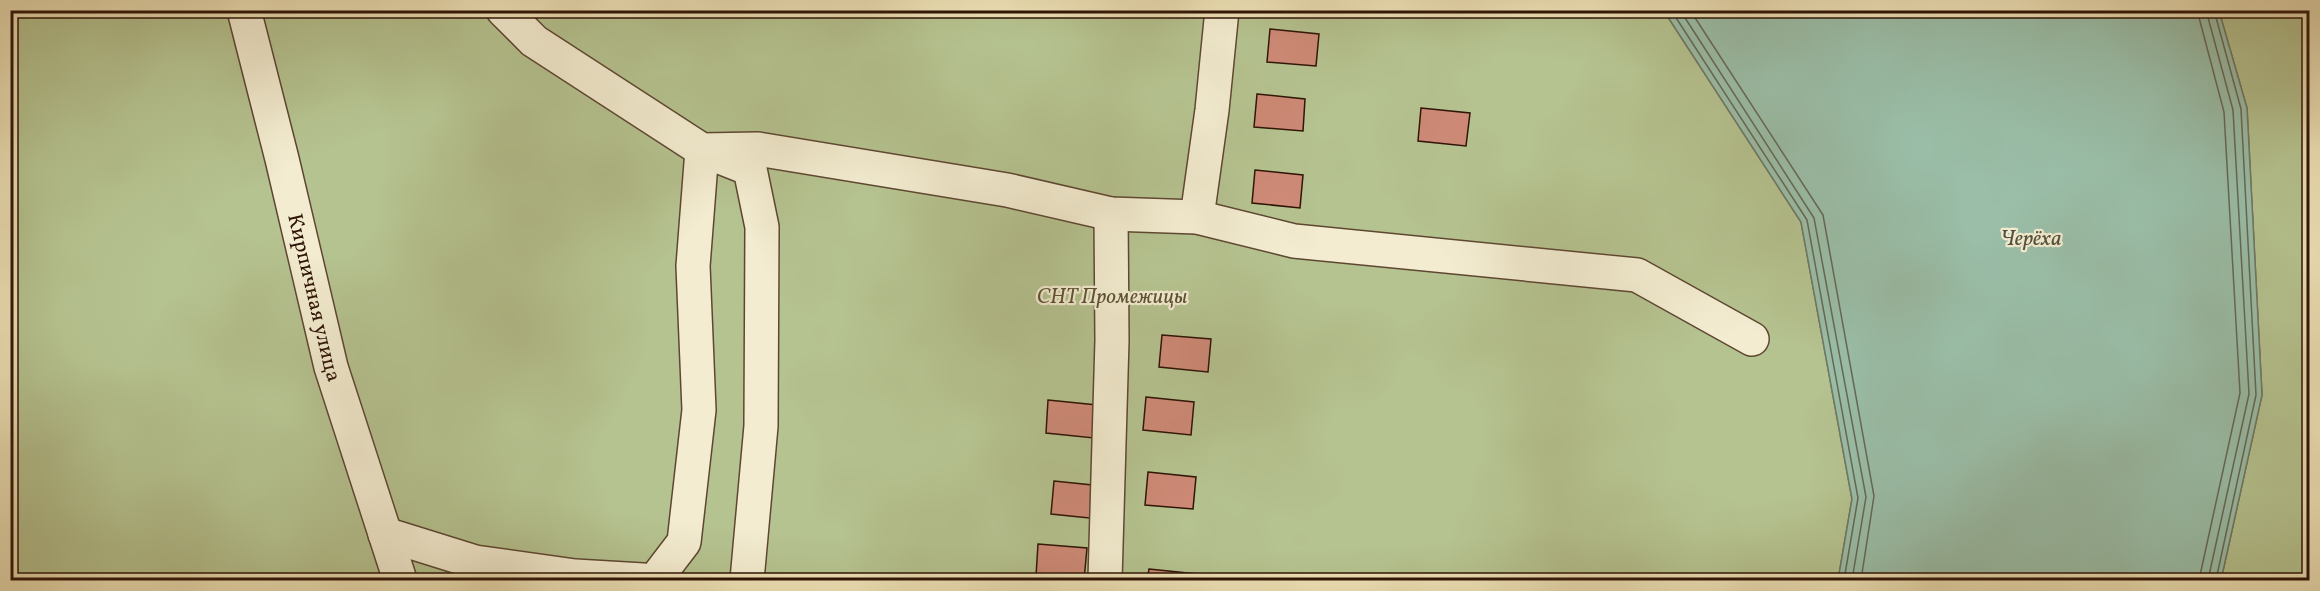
<svg xmlns="http://www.w3.org/2000/svg" width="2320" height="591" viewBox="0 0 2320 591" font-family="Vollkorn,serif">
<style>
.green{fill:#b5c390;stroke:#726c4b;stroke-width:1.5}
.water{fill:#9abea8;stroke:#6f7a67;stroke-width:1.5}
.lines{fill:none;stroke-linecap:round;stroke-linejoin:round}
.shore{stroke:#646957;stroke-width:1.5}
.building{fill:#ce8a77;stroke:#2e1406;stroke-width:1.5}
.minor-casing{stroke:#5e4732;stroke-width:36}
.path{stroke:#2e1406;stroke-width:4;stroke-dasharray:1.5 3;stroke-linecap:butt}
.minor{stroke:#f3ecd0;stroke-width:33}
.labels{text-anchor:middle;stroke-width:4.5;stroke-linejoin:round;paint-order:stroke}
.park-label{font-size:21px;font-style:italic;fill:#5d5136;stroke:#f3ecd0}
.street-label{font-size:21px;fill:#2e1406;stroke:#f3ecd0}
.water-label{font-size:22px;font-style:italic;fill:#54503f;stroke:#f3ecd0}
</style>
<rect width="100%" height="100%" fill="#ede1b6"/>
<filter id="stains"><feTurbulence type="fractalNoise" baseFrequency=".00333" numOctaves="4"/><feColorMatrix values="0 0 0 0 .2 0 0 0 0 .09 0 0 0 0 .02 0 0 0 .5 -.17"/></filter>
<radialGradient id="worn" r=".72"><stop offset=".6" stop-color="#630" stop-opacity="0"/><stop offset="1" stop-color="#630" stop-opacity=".3"/></radialGradient>
<!-- green -->
<g class="green">
<polygon points="10,11 1664,11 1801,222 1852,499 1838,580 11,580"/>
<polygon points="2219,11 2309,11 2309,580 2221,580 2262,395 2247,108"/>
</g>
<!-- water -->
<polygon class="water" points="1664,11 2219,11 2247,108 2262,395 2221,580 1838,580 1852,499 1801,222"/>
<g class="lines">
<!-- shore -->
<g class="shore">
<polyline points="1671,10 1807,220 1858,498 1844,580"/>
<polyline points="1680,10 1814,218 1866,497 1852,580"/>
<polyline points="1690,10 1823,215 1874,496 1861,580"/>
<polyline points="2197,10 2224,112 2240,393 2199,580"/>
<polyline points="2206,10 2233,110 2249,394 2208,580"/>
<polyline points="2214,10 2241,109 2256,395 2216,580"/>
</g>
</g>
<!-- building -->
<g class="building">
<polygon points="1270,29 1319,34 1316,66 1267,62"/>
<polygon points="1257,94 1305,99 1303,131 1254,127"/>
<polygon points="1421,108 1470,113 1466,146 1418,141"/>
<polygon points="1255,170 1303,175 1300,208 1252,203"/>
<polygon points="1162,335 1211,339 1208,372 1159,367"/>
<polygon points="1146,397 1194,402 1191,435 1143,430"/>
<polygon points="1048,400 1097,405 1094,438 1046,433"/>
<polygon points="1148,472 1196,477 1193,509 1145,505"/>
<polygon points="1054,481 1102,486 1099,519 1051,514"/>
<polygon points="1038,544 1087,548 1084,580 1036,576"/>
<polygon points="1149,569 1197,574 1196,580 1147,580"/>
</g>
<g class="lines">
<!-- minor casing -->
<g class="minor-casing">
<g id="minor">
<path id="s1" d="M244 10 282 159 331 367 400 580"/>
<polyline points="503,10 534,41 702,150 758,149 1007,190 1111,214 1197,217 1294,241 1637,275 1752,339"/>
<polyline points="1197,217 1212,110 1222,10"/>
<polyline points="385,534 475,562 575,576 643,580"/>
<polyline points="655,580 684,542 699,410 693,266 702,150 750,169 762,227 761,426 747,580"/>
<polyline points="1105,580 1112,340 1111,214"/>
</g>
</g>
<!-- path -->
<polyline class="path" points="2301,10 2310,37"/>
<!-- minor -->
<use href="#minor" class="minor"/>
</g>
<g class="labels">
<!-- park labels -->
<g class="park-label">
<text x="1112" y="303">СНТ Промежицы</text>
</g>
<!-- street labels -->
<g class="street-label">
<text dy="7" stroke="none"><textPath href="#s1" startOffset="296">Кирпичная улица</textPath></text>
</g>
<!-- water labels -->
<g class="water-label">
<text x="2031" y="245">Черёха</text>
</g>
</g>
<!-- margin -->
<rect width="2320" height="591" fill="none" stroke="#ede1b6" stroke-width="36"/>
<rect x="12" y="12" width="2296" height="567" fill="none" stroke="#2e1406" stroke-width="3"/>
<rect x="18" y="18" width="2284" height="555" fill="none" stroke="#2e1406" stroke-width="1.5"/>
<rect width="100%" height="100%" filter="url(#stains)"/>
<rect width="100%" height="100%" fill="url(#worn)"/>
</svg>
